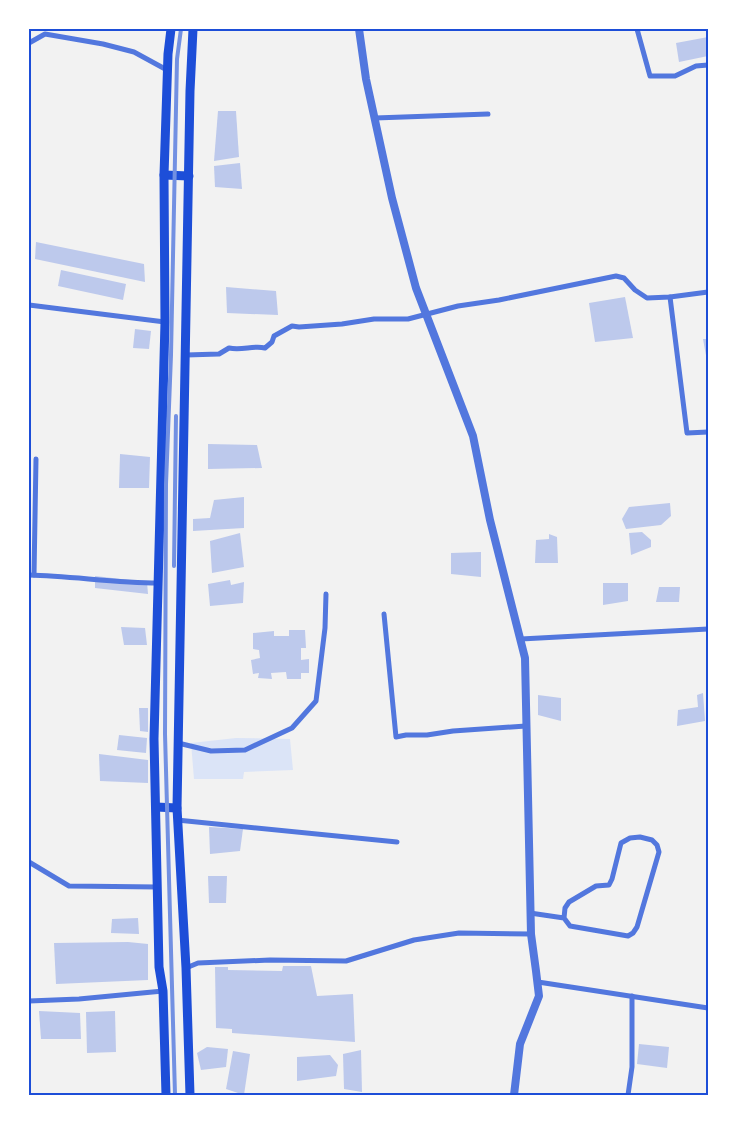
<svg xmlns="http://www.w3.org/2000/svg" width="737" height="1124" viewBox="0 0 737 1124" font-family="Overpass,sans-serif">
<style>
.green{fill:#dbe4f7}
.building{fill:#bdc9ec}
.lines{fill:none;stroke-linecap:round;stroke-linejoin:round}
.minor{stroke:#5277de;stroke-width:5}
.tertiary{stroke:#5277de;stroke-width:8}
.primary{stroke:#1d4ed8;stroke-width:9}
.rail{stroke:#7290e2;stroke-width:4}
.neatline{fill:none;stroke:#1d4ed8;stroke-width:2}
</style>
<rect width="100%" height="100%" fill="#f2f2f2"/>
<!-- green -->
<polygon class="green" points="236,738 290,739 293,770 244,772 243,779 194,779 191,743"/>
<!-- building -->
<g class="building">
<polygon points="708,37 708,56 679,62 676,43"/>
<polygon points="218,111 236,111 239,157 214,161"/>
<polygon points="240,163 242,189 215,187 214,166"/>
<polygon points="36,242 144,264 145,282 35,259"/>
<polygon points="61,270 126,284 123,300 58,286"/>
<polygon points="226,287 276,291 278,315 227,313"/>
<polygon points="625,297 633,338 595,342 589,303"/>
<polygon points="135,329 151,331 149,349 133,348"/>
<polygon points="703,339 708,339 708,361 707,361"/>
<polygon points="208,444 257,445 262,468 208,469"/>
<polygon points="120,454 150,457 149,488 119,488"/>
<polygon points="244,497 244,528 193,531 193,519 210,518 214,500"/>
<polygon points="670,503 671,516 661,525 626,529 622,519 629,507"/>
<polygon points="642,532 651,540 651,547 631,555 629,533"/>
<polygon points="240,533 244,567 212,573 210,541"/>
<polygon points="549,534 557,537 558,563 535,563 536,540 549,539"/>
<polygon points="481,552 481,577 451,574 451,553"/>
<polygon points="95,576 147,582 148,594 95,588"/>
<polygon points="230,580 231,585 244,582 243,603 210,606 208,584"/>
<polygon points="603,583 628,583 628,601 603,605"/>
<polygon points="659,587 680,587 679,602 656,602"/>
<polygon points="121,627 145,628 147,645 124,645"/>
<polygon points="289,630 305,630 306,648 301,648 301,660 309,659 309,673 301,673 301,679 287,679 286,672 271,673 272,679 258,678 259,673 253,674 251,660 260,658 259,650 253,649 253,633 274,631 274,636 289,636"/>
<polygon points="703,693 705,721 677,726 678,710 698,707 697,695"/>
<polygon points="538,695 561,698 561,721 538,715"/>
<polygon points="139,708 148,708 148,732 140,731"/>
<polygon points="119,735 147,738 146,753 117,750"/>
<polygon points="99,754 148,760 148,783 100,781"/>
<polygon points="209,827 243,829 240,851 210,854"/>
<polygon points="208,876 227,876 226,903 209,903"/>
<polygon points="138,918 139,934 111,933 112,919"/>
<polygon points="128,942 148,944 148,980 56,984 54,943"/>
<polygon points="283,966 311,966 317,996 353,994 355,1042 232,1033 232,1029 216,1028 215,967 228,967 228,970 282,971"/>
<polygon points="39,1011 80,1013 81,1039 41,1039"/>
<polygon points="115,1011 116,1052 87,1053 86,1012"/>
<polygon points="639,1044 669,1047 667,1068 637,1064"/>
<polygon points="207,1047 228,1049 226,1067 201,1070 197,1053"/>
<polygon points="361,1050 362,1092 344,1089 343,1054"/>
<polygon points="233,1051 250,1054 244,1095 226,1089"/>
<polygon points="330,1055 338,1065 336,1076 297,1081 297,1057"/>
</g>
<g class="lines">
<!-- minor -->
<g class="minor">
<polyline points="637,29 650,76 675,76 696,66 708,65"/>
<polyline points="29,43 45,34 103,44 134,52 167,70"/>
<polyline points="375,118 488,114"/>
<polyline points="670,297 687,433 708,432"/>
<polyline points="29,305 165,322"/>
<path d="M186 355 219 354 229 348C242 351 253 345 265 348L272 342 274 336 292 326 299 327 342 324 374 319H408L458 306 499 300 616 276 624 278 635 290 647 298 670 297 708 292"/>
<path d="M29 575C72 576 115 583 158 583"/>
<polyline points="34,575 36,459"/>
<polyline points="384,614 396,737 406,735 427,735 453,731 526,726"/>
<polyline points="521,639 708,629"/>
<polyline points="178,743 211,751 245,750 292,728 316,701 325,628 326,594"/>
<polyline points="177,820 397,842"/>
<polyline points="29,862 69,886 158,887"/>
<polyline points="530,913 564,918 570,926 628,936 633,933 637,927 659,852 657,845 652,840 640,837 630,838 621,843 612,879 609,885 596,886 569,902 565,908 564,918"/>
<polyline points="186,968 198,963 270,960 346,961 414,940 459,933 531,934"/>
<polyline points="538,982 708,1008"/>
<polyline points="29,1001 79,999 163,991"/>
<polyline points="628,1095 632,1067 632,996"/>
</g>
<!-- tertiary -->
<polyline class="tertiary" points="359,29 366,79 392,198 416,288 473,436 490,520 525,658 531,934 536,971 539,996 520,1044 514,1095"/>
<!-- primary -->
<g class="primary">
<polyline points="164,175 189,176"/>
<polyline points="156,807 177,808"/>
<polyline points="166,1095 163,991 159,967 154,739 165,322 164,175 168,54 171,29"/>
<polyline points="190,1095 186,968 177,808 190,91 193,29"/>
</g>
<!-- rail -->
<g class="rail">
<polyline points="174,566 176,416"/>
<polyline points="175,1095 165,734 166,484 171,355 177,59 181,29"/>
</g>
</g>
<!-- border -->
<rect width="737" height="1124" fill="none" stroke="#ffffff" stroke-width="60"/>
<rect x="30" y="30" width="677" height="1064" class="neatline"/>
</svg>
